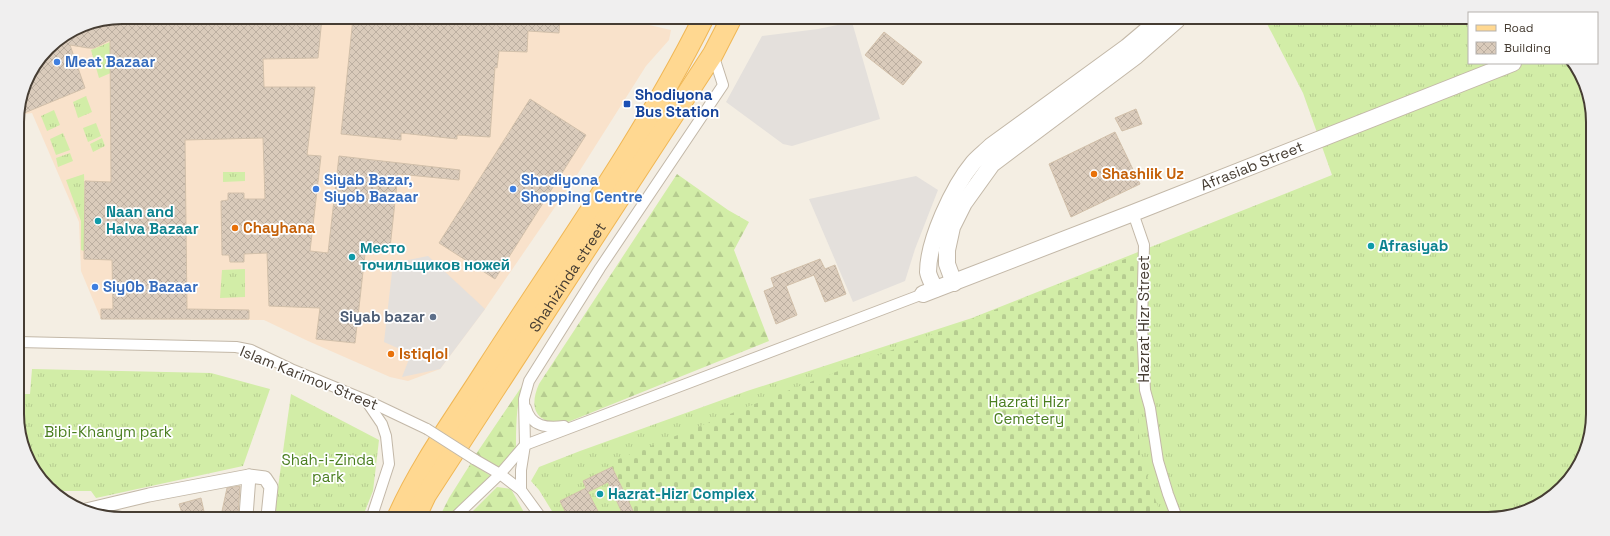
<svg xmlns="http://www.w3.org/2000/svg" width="1610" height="536" viewBox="0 0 1610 536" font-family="'Space Grotesk',sans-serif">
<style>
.commercial{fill:#f9e2cb}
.grass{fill:url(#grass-tufts)}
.forest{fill:url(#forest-firs)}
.cemetery{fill:url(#cemetery-stones)}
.parking{fill:#e4e0dc}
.building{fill:url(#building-cross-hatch);stroke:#d2c0aa}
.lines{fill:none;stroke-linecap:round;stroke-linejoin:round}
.pedestrian-casing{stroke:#c3b8a8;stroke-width:12}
.minor-casing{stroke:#c3b8a8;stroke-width:15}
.tertiary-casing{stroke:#c3b8a8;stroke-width:18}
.primary-casing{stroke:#f0b755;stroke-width:22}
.pedestrian{stroke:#fff;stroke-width:10}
.minor{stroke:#fff;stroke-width:13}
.tertiary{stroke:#fff;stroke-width:16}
.primary{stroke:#ffd891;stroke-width:20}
.pedestrian-bridge-casing{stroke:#c3b8a8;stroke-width:12;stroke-linecap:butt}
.pedestrian-bridge{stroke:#fff;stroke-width:10}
.shop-dot{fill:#3f7fe0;stroke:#fff;stroke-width:1.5}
.transit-dot{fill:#1a4fb4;stroke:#fff;stroke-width:1.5}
.food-dot{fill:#e8710a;stroke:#fff;stroke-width:1.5}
.culture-dot{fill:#0f9aa8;stroke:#fff;stroke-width:1.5}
.service-dot{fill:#5c6f8a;stroke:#fff;stroke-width:1.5}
.labels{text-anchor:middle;stroke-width:3.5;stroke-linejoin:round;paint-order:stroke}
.shop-label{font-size:15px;font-weight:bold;fill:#366cbe;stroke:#fff;text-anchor:start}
.transit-label{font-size:15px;font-weight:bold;fill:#164399;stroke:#fff;text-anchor:start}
.street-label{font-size:15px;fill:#463d33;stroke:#fff}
.food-label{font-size:15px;font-weight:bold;fill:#c56008;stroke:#fff;text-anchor:start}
.culture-label{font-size:15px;font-weight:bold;fill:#0d838f;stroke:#fff;text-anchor:start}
.service-label{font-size:15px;font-weight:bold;fill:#4e5e75;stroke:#fff;text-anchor:end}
.park-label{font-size:15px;fill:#4a7e20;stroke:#fff}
.rim{fill:none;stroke:#463d33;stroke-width:2}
</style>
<defs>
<pattern id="grass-tufts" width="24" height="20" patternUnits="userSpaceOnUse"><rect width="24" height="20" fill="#d2eda7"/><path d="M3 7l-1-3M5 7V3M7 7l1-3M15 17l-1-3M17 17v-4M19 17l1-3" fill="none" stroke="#b6cc90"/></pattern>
<pattern id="forest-firs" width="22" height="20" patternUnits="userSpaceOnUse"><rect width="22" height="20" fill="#d2eda7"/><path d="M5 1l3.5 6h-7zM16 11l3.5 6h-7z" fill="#b6cc90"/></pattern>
<pattern id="cemetery-stones" width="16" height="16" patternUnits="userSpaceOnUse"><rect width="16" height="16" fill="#d2eda7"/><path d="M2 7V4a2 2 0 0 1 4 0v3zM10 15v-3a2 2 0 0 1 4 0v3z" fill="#b6cc90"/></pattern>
<pattern id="building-cross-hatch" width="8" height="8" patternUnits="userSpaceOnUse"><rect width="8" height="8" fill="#dacbbb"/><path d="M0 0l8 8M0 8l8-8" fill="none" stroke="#bcafa1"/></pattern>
</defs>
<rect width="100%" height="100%" fill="#f4eee3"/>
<!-- commercial -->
<polygon class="commercial" points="122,17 619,18 671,30 669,40 646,66 577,175 485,309 440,369 408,381 390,377 308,341 264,320 101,319 81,271 79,222 32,113 25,114 20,103 28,76 48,47 82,25"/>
<!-- grass -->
<g class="grass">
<polygon points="1265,20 1469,21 1469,63 1572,63 1591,101 1589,442 1575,472 1552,497 1495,519 555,516 539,490 531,481 539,467 580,451 747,391 972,318 1332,175 1303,93"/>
<polygon points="110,42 113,72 99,78 91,50"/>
<polygon points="86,96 92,112 78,118 73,102"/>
<polygon points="54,110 60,125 47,131 41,116"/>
<polygon points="96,123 101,136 88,142 83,128"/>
<polygon points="63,133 70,150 56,155 50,139"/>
<polygon points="102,138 105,146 93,152 90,144"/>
<polygon points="70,153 73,161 58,167 56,158"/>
<polygon points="223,172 245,172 245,181 223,182"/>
<polygon points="84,174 87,252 81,250 81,221 66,180"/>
<polygon points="245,269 245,297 220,298 222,270"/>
<polygon points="32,369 211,373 270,389 243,466 96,498 91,491 56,491 43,484 20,437 21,394 30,394"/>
<polygon points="291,394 379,440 373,491 363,516 274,516"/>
</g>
<!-- forest -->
<g class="forest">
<path d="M677 174 728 210 749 222 734 250 769 341 568 422C539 426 527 411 539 384Z"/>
<path d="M522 386C516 407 516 428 516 451L499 470 476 454Z"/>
<polygon points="471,463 491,476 450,516 440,516 449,498"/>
<polygon points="497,487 511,489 526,516 468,516"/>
</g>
<!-- cemetery -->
<polygon class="cemetery" points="1138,254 1137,388 1140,457 1162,518 636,517 612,467 611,462 777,395"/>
<!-- parking -->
<g class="parking">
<polygon points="852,22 880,119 792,146 783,144 726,102 762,36 818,29"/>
<polygon points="916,176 938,190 915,249 905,281 853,302 809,199"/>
<polygon points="428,256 485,309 440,369 402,377 411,354 384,342 393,263"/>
</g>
<!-- building -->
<g class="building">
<polygon points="122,17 322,18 318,58 263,59 264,87 315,87 307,155 321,156 310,251 328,253 339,156 460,170 459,180 398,174 390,248 366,245 355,343 316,339 320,308 269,306 267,253 244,254 244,262 230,262 229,255 222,255 221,201 228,200 228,193 244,193 244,199 265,199 263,138 185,140 187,309 249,310 249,319 101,319 101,309 113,309 112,260 84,259 85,181 111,182 110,40 94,48 88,48 70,45 85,88 17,116 17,115 28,76 48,47 82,25"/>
<polygon points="353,18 560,18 559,33 528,31 527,52 499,51 497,68 495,67 490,137 457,135 457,139 401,133 401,140 341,134"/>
<polygon points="884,32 922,62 903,85 865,55"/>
<polygon points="530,99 586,135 495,279 439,243"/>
<polygon points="1136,109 1142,124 1122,131 1115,118"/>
<polygon points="1115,132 1140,184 1071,217 1049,164"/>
<polygon points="820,259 825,269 835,265 846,294 825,302 814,275 786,286 797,315 776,324 764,291 774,287 771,278"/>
<polygon points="612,467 636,517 624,517 608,482 588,492 601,517 568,517 560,501 586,488 583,481"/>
<polygon points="240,486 238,516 221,516 227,488"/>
<polygon points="201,498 205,516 183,516 179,504"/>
</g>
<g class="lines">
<!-- pedestrian casing -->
<g class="pedestrian-casing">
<g id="pedestrian">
<polyline points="1133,213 1144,245 1142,324 1145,390 1150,408 1158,461 1168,494 1177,518"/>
<polyline points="18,342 236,347 251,350 291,369 366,400 427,429"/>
<polyline points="367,402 382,424 386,436 389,464 372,516"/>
<path d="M526 408C531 427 547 428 564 426"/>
<polyline points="474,459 500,474 521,490 540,516"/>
<polyline points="521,490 521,470 525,445 524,399 529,381 600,268 723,85 713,54"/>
<polyline points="456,516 500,474 525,445 923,294"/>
</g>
</g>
<!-- minor casing -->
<g class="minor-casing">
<g id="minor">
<polyline points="86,510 149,495 249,476 265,478 271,487 268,516"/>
<polyline points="246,516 249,476"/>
</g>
</g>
<!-- tertiary casing -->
<g class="tertiary-casing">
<g id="tertiary">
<polyline points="954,283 947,264 947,250 952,227 964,203 992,164 1136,56 1177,20"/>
<path d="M935 289C933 284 929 278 928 272 928 241 953 187 973 163 978 157 985 152 991 146L1127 47 1159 20"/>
<path id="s1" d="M923 294 1133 213 1513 63"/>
</g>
</g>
<!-- primary casing -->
<g class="primary-casing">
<g id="primary">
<path d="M398 516C421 464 456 417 487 368 561 253 642 141 703 19"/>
<path id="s2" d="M416 516 426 495 713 54 731 19"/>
</g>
</g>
<!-- pedestrian -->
<use href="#pedestrian" class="pedestrian"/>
<!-- minor -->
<use href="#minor" class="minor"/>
<!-- tertiary -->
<use href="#tertiary" class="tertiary"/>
<!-- primary -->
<use href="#primary" class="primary"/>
<!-- pedestrian-bridge casing -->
<g class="pedestrian-bridge-casing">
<polyline id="pedestrian-bridge" points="427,429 474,459"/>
</g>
<!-- pedestrian-bridge -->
<use href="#pedestrian-bridge" class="pedestrian-bridge"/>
</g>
<!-- markers -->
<g class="shop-dot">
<circle cx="57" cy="62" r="4"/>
<circle cx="316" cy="189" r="4"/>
<circle cx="513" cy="189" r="4"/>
<circle cx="95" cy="287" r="4"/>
</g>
<rect class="transit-dot" x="623" y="100" width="8" height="8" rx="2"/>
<g class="food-dot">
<circle cx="1094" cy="174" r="4"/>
<circle cx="235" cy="228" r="4"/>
<circle cx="391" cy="354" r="4"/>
</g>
<g class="culture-dot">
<circle cx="98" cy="221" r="4"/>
<circle cx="1371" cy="246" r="4"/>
<circle cx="352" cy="257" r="4"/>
<circle cx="600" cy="494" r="4"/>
</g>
<circle class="service-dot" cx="433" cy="317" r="4"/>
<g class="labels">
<!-- shop labels -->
<g class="shop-label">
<text x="65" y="67">Meat Bazaar</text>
<text x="324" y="185">Siyab Bazar,<tspan x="324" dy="17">Siyob Bazaar</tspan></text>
<text x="521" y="185">Shodiyona<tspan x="521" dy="17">Shopping Centre</tspan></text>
<text x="103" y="292">Siy0b Bazaar</text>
</g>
<!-- transit labels -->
<g class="transit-label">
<text x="635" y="100">Shodiyona<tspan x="635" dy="17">Bus Station</tspan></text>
</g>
<!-- street labels -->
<g class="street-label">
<text dy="5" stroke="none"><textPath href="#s1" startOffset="353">Afrasiab Street</textPath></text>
<text dy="5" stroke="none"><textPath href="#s2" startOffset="283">Shahizinda street</textPath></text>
<text transform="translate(1144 319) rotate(-90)" y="5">Hazrat Hizr Street</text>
<text transform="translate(309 378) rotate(22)" y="5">Islam Karimov Street</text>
</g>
<!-- food labels -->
<g class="food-label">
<text x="1102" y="179">Shashlik Uz</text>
<text x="243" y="233">Chayhana</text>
<text x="399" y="359">Istiqlol</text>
</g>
<!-- culture labels -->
<g class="culture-label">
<text x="106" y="217">Naan and<tspan x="106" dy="17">Halva Bazaar</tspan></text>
<text x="1379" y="251">Afrasiyab</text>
<text x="360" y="253">Место<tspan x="360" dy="17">точильщиков ножей</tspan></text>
<text x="608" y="499">Hazrat-Hizr Complex</text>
</g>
<!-- service labels -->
<g class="service-label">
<text x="425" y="322">Siyab bazar</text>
</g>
<!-- park labels -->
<g class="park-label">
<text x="1029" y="407">Hazrati Hizr<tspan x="1029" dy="17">Cemetery</tspan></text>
<text x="108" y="437">Bibi-Khanym park</text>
<text x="328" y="465">Shah-i-Zinda<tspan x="328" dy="17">park</tspan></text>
</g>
</g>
<!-- crop -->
<path d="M0 0H1610V536H0ZM122 24H1488A98 98 0 0 1 1586 122V414A98 98 0 0 1 1488 512H122A98 98 0 0 1 24 414V122A98 98 0 0 1 122 24Z" fill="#f0efef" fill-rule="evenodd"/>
<path class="rim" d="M122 24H1488A98 98 0 0 1 1586 122V414A98 98 0 0 1 1488 512H122A98 98 0 0 1 24 414V122A98 98 0 0 1 122 24Z"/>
<!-- legend -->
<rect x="1468" y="12" width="130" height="52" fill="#ffffff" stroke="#b5b1ad"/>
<rect x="1476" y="25" width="20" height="6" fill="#ffd891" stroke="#b5b1ad"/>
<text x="1504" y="32" font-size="12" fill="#463d33">Road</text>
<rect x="1476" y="42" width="20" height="12" fill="url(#building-cross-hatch)" stroke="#b5b1ad"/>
<text x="1504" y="52" font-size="12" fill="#463d33">Building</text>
</svg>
